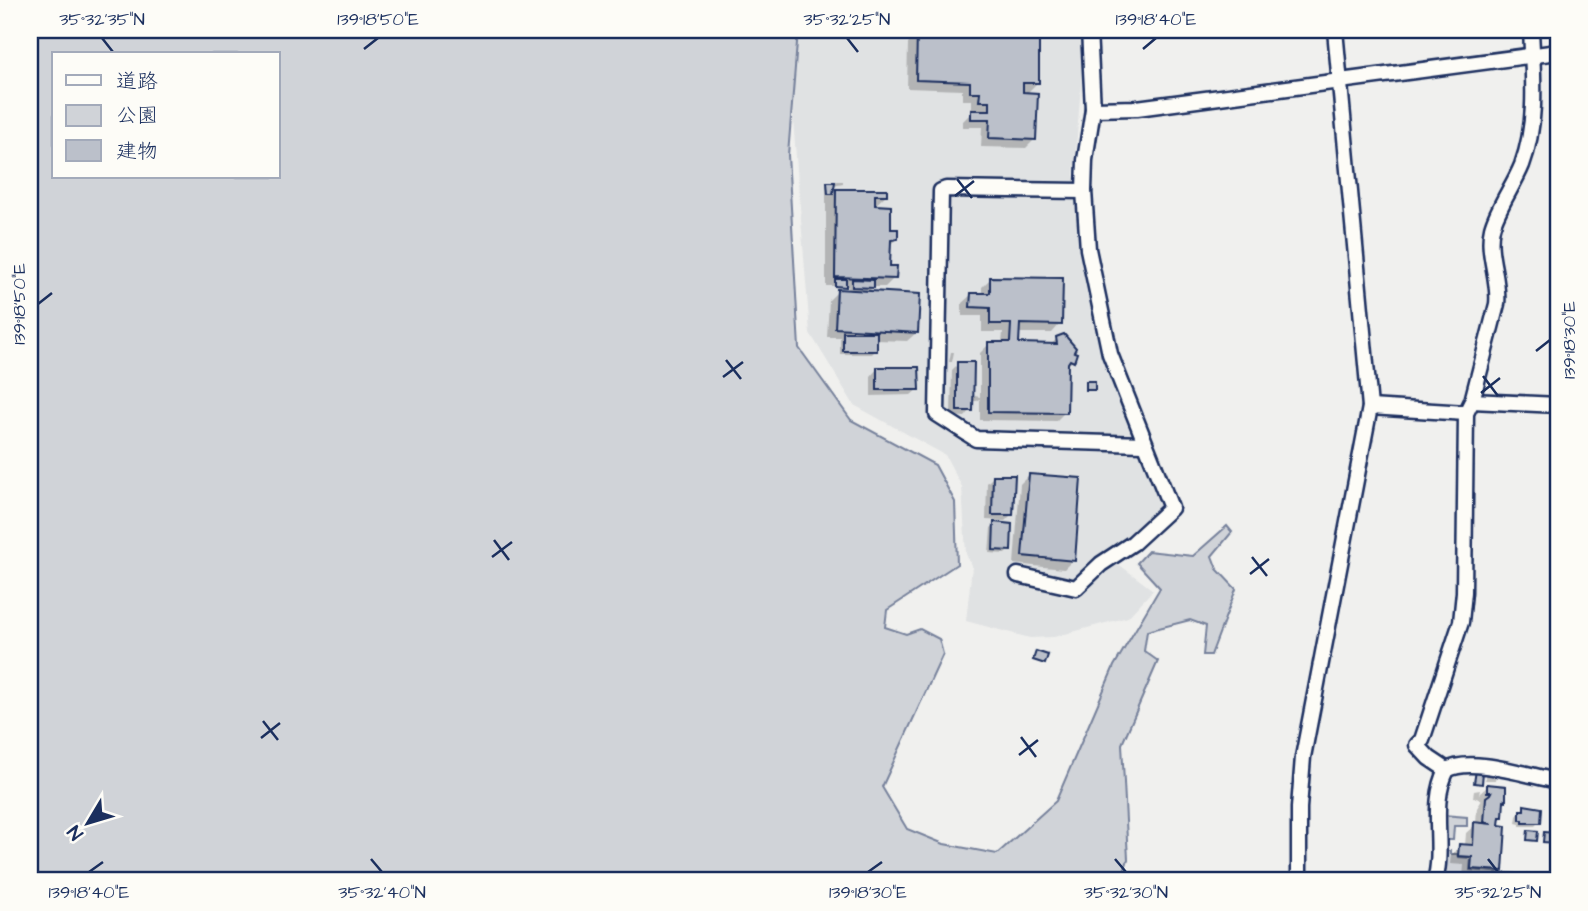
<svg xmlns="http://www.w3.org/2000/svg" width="1588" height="911" viewBox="0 0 1588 911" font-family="'Architects Daughter','Klee One',sans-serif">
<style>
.built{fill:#e0e2e3}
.green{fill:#d0d3d8;stroke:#76819b;stroke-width:2;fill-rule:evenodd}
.shadow{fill:#0003}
.building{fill:#bbc0ca;stroke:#1b2f5e;stroke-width:2}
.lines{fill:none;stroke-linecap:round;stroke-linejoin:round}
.minor-casing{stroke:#1b2f5e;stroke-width:19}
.minor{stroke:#fdfcf7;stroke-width:14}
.ticks{fill:none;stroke:#1b2f5e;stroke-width:2.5}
.neatline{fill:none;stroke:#1b2f5e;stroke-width:2.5}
.ticks-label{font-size:18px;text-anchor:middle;fill:#1b2f5e}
</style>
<rect width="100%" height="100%" fill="#f0f0ee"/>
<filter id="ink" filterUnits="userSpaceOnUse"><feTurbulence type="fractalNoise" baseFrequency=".0143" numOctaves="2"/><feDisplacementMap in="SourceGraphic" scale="14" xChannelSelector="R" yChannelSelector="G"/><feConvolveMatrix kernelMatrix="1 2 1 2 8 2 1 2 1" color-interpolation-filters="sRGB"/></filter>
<g filter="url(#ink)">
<!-- built -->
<polygon class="built" points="795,30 1081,30 1082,72 1074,174 1078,208 1079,246 1101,349 1161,505 1160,509 1130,536 1105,554 1153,590 1128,617 1054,637 1030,638 966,621 972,567 966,554 962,487 945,455 854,405 810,333 793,119"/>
<!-- green -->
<g class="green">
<path d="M30 30H798L788 155 799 348 851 420 935 465 955 502 957 564 887 610 885 627 906 634 920 629 939 639 943 654 882 787 907 829 944 844 997 854 1056 801 1114 666 1160 588 1137 563 1148 551 1193 556 1227 526 1232 532 1212 556 1217 569 1236 589 1211 655H1203L1206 626 1190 620 1147 631 1144 651 1158 661 1122 744 1128 859 1121 881H30ZM54 54H278V177H54Z"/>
<polygon points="1443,815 1467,817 1467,826 1454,826 1453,840 1443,840"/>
<polygon points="1443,851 1450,851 1450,854 1457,854 1458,857 1471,858 1470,870 1528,875 1528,881 1439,881"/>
</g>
<!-- shadow -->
<g class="shadow">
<polygon points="977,30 1038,30 1037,83 1026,94 1035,139 1026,148 981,147 982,127 963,127 963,121 975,109 971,109 972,100 962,100 962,90 907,88 908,43 917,34 971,36"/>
<polygon points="837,181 843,181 843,183 833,185 832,195 836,191 886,195 873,207 896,239 889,246 888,267 894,278 885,287 873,287 867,293 916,333 907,341 876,340 876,350 872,354 840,354 840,337 827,337 829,300 838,291 848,292 848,286 826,286 826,185 835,184"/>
<polygon points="991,278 1060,324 1052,333 1017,333 1017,344 1050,345 1057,339 1072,361 1066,367 1065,412 1056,421 980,420 980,399 977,401 972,401 971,410 965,417 951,416 952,370 958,364 972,400 975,396 980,397 980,353 989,344 1002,344 1003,332 982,332 982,316 962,316 962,303 971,295 982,294 982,287"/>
<polygon points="951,352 954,352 952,362 949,362"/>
<polygon points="877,369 918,389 911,395 871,396 871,376"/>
<polygon points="1029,475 1073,560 1064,569 1014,564 1020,484"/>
<polygon points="994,476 1011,515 1005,521 986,520 987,483"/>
<polygon points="995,524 1009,550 1005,554 989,553 991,528"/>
<polygon points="1487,774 1496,776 1495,780 1485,780"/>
<polygon points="1488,786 1505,800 1497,827 1501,870 1493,879 1463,877 1464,865 1450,864 1451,855 1460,846 1465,846 1466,833 1476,824 1477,808 1482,800 1473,797 1474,791 1480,790 1479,794"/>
<polygon points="1524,807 1539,822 1535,826 1520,826 1520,824 1516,823 1517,816"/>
</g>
<!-- building -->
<g class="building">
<polygon points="976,30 1039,30 1039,83 1023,83 1023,92 1038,93 1036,140 989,138 990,119 971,119 971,110 990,110 990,101 979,101 980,92 970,92 970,82 916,80 917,32 976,34"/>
<polygon points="827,182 835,182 833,194 828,194"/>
<polygon points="836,189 887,189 887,195 875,195 875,205 891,206 891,229 898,229 898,239 891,240 890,266 897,266 896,279 835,277"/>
<polygon points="990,277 1063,278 1062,325 1020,324 1019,343 1057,344 1056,337 1064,334 1076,348 1074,352 1077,353 1074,362 1070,360 1068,363 1067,413 988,412 988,342 1010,342 1011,324 990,324 990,308 970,307 971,293 990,293"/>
<polygon points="835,279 846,279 846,287 835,286"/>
<polygon points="852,279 874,280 874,288 852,287"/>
<polygon points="837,289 920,294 918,333 835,328"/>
<rect x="843" y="332" width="34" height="19"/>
<polygon points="957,362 974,362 973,411 957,411"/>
<polygon points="877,367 919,367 920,390 877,390"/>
<rect x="1086" y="381" width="9" height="9"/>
<polygon points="1029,474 1081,478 1075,561 1022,556"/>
<polygon points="993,475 1015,475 1013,515 992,515"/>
<polygon points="994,522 1012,524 1011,551 993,550"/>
<polygon points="1036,651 1048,655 1045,664 1033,660"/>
<polygon points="1476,770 1483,771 1482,784 1474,783"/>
<polygon points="1487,784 1506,786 1506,801 1504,800 1503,817 1500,817 1499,825 1506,826 1503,871 1471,869 1472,857 1458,856 1459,844 1473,845 1474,822 1492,824 1484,822 1486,797 1490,794 1491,792 1487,792"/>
<polygon points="1524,805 1542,808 1541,823 1523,823 1523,820 1520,820 1520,810 1524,810"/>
<polygon points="1528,830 1538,831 1537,841 1527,840"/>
<polygon points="1544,832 1556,833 1555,843 1543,842"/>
</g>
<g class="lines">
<!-- minor casing -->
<g class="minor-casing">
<g id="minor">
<polyline points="1093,109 1137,108 1558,52"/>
<polyline points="1084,191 946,189 941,191 937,414 976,439 1144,444"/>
<polyline points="1472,401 1558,405"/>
<polyline points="1370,407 1466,413"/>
<polyline points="1018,575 1076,588 1101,564 1133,543 1171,508 1110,354 1088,249 1084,191 1085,160 1093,109 1089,30"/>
<path d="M1447 770 1429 758 1417 745 1422 740 1461 622 1464 592 1466 413 1472 401 1497 304C1500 279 1486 253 1492 228 1497 208 1514 185 1522 165 1538 122 1533 75 1531 30"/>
<polyline points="1299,881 1299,808 1303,757 1370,407 1335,30"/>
<path d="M1435 881C1445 845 1429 804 1447 770 1471 756 1529 776 1558 781"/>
</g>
</g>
<!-- minor -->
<use href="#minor" class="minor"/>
</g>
</g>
<!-- ticks -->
<path class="ticks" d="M102 38 113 52M847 38 858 52M364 49 378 38M1143 49 1156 38M957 179 972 198M955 196 974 181M38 304 52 293M1536 351 1550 340M726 360 741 379M1483 376 1498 396M723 377 743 362M1481 393 1500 378M494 540 509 560M492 557 512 542M1252 557 1267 576M1250 574 1269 559M263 721 278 740M1021 737 1036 757M261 738 280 723M1019 755 1038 740M371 859 382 872M1115 859 1126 872M1488 859 1498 872M89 872 103 862M868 872 882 862"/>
<!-- margin -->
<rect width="1588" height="911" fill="none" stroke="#fdfcf7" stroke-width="77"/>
<!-- legend -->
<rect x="52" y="52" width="228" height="126" fill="#fdfcf7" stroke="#a3aaba" stroke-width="2"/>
<rect x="66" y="75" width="35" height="10" fill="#fdfcf7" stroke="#a3aaba" stroke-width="2"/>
<text x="116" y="88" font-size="21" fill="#1b2f5e">道路</text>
<rect x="66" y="105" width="35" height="21" fill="#d0d3d8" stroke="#a3aaba" stroke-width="2"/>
<text x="116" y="122" font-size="21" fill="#1b2f5e">公園</text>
<rect x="66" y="140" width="35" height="21" fill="#bbc0ca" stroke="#a3aaba" stroke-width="2"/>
<text x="116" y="158" font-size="21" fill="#1b2f5e">建物</text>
<!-- north arrow -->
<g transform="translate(88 823) rotate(232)" stroke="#fdfcf7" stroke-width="5" paint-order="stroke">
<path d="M0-5L12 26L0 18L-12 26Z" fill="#1b2f5e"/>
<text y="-10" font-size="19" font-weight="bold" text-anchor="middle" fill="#1b2f5e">N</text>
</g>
<rect x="38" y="38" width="1512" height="834" class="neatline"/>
<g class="ticks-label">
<text x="102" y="25">35°32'35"N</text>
<text x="378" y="25">139°18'50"E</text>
<text x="847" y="25">35°32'25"N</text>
<text x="1156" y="25">139°18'40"E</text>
<text transform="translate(19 304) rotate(-90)" y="6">139°18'50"E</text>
<text transform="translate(1569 340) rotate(-90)" y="6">139°18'30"E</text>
<text x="89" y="898">139°18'40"E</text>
<text x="382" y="898">35°32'40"N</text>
<text x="868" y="898">139°18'30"E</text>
<text x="1126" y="898">35°32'30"N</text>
<text x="1498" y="898">35°32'25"N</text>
</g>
</svg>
